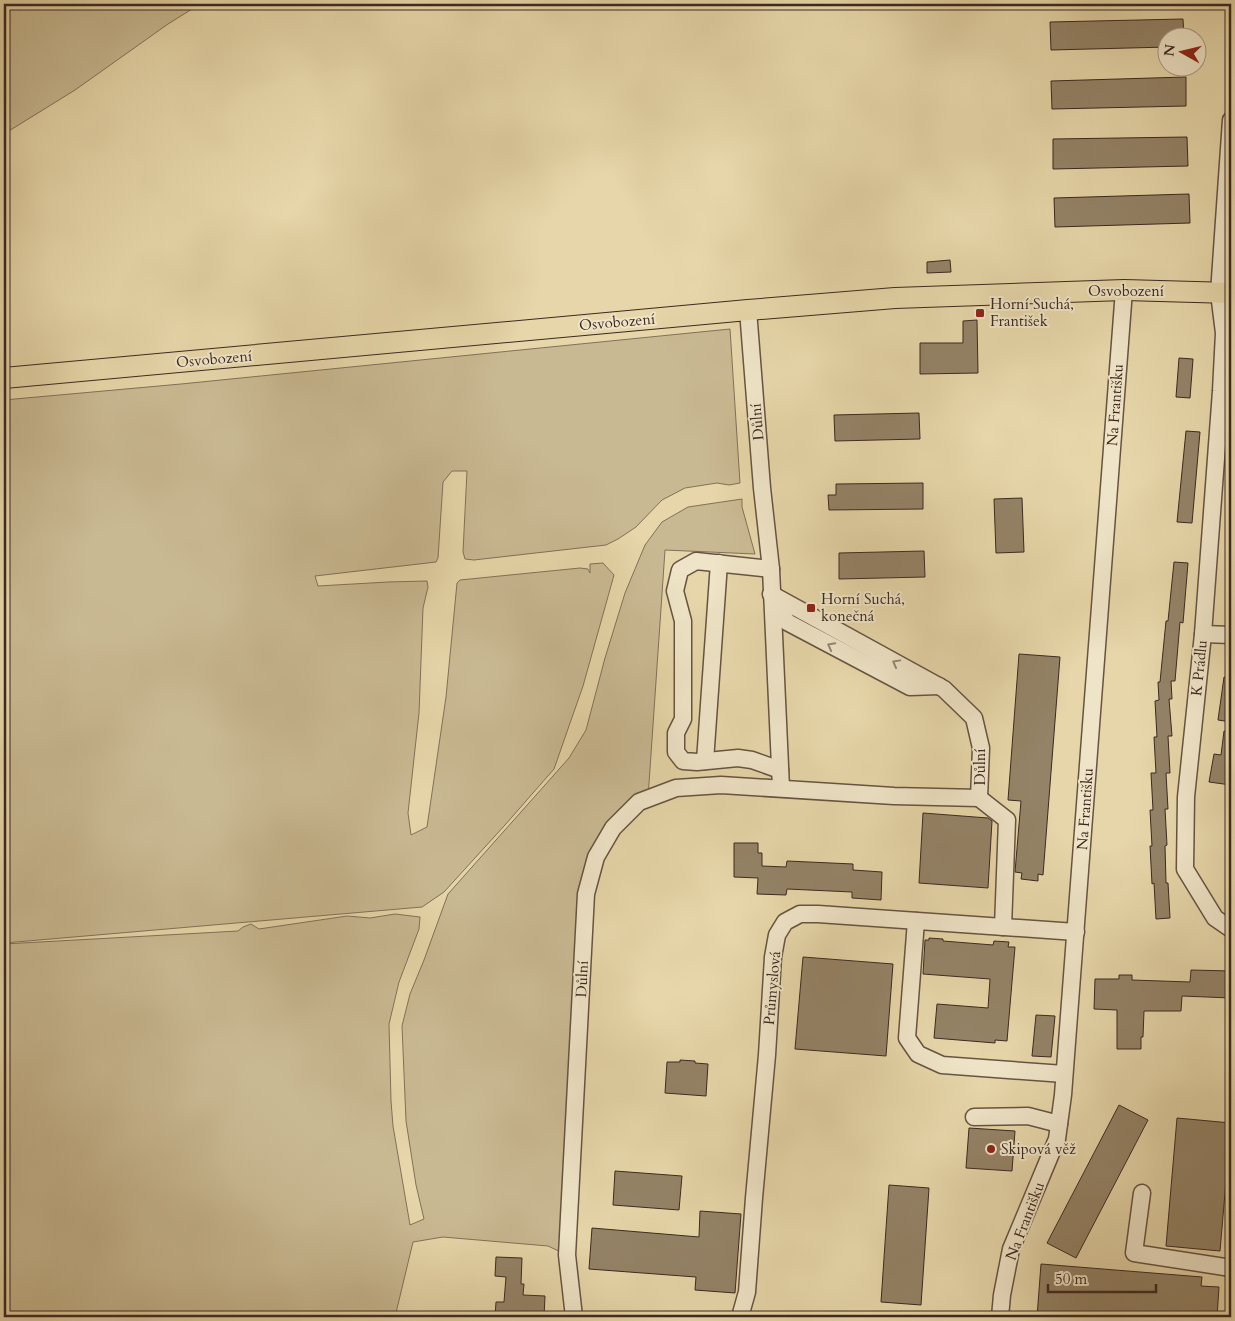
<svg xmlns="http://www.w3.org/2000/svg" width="1235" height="1321" viewBox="0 0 1235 1321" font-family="Cardo,serif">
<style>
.green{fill:#c9b992;stroke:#827159}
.building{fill:#948367;stroke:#3c2920}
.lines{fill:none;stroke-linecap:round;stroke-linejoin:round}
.minor-casing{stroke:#665442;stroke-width:19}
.major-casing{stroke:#3c2920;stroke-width:22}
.minor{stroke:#efe4c7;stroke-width:16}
.major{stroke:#e6d6a9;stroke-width:20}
.oneway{stroke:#968674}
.poi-dot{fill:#8f2418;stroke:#efe4c7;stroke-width:2}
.labels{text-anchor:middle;stroke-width:4;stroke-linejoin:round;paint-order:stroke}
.street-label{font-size:15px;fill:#3c2920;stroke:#efe4c7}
.poi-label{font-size:15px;fill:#3c2920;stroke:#efe4c7;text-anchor:start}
</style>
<rect width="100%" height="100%" fill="#e6d6a9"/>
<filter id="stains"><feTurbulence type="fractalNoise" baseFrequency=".004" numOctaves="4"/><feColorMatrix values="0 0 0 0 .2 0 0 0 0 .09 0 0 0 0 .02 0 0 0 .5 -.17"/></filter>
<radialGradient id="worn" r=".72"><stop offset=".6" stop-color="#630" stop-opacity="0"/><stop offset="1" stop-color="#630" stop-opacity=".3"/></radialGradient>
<!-- green -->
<g class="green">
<polygon points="4,4 200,4 168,24 75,90 4,134"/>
<polygon points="730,329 740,483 729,485 717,483 685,488 662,500 636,527 618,539 606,545 474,560 465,559 463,552 467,471 452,471 443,482 438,558 436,562 315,576 318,586 388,582 427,581 428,587 423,608 419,713 408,813 411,835 427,827 446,697 457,583 460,580 580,568 588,569 590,573 590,564 603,563 614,575 583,686 554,769 505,825 444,892 422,907 4,943 4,400 181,384"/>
<polygon points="742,499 742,507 755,554 665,550 648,798 596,857 567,1255 548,1246 443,1237 413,1242 395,1317 4,1317 4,944 238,931 243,927 251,924 259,929 347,916 370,918 395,914 420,917 419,929 399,982 389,1024 391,1101 393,1126 410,1225 424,1219 416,1185 406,1121 402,1026 410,994 424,960 448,894 569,758 586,730 605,658 625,593 645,545 662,522 688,507"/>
</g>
<!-- building -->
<g class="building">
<polygon points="1183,19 1184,38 1168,38 1168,47 1051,50 1050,22"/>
<polygon points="1186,77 1186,106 1052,109 1051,81"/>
<polygon points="1187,137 1188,166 1053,169 1053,139"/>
<polygon points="1189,194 1190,223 1055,227 1054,198"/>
<polygon points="950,260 951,272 927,273 927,262"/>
<polygon points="977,320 978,373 920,374 920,343 963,343 963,321"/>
<polygon points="1179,358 1193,359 1190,398 1176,397"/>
<polygon points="919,413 920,439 835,441 834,415"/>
<polygon points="1186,431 1200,432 1192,523 1177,522"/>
<polygon points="923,483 923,509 829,510 828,495 836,495 836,484"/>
<polygon points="1022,498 1024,552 996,553 994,499"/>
<polygon points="924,551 925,577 839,579 839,553"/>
<polygon points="1174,562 1188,563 1183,623 1180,622 1175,681 1171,681 1172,699 1169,699 1172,736 1168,736 1170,773 1166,773 1168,809 1165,809 1167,845 1165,846 1166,883 1168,883 1170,918 1156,919 1154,883 1152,884 1150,846 1152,846 1150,810 1153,810 1151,773 1156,773 1154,737 1157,737 1155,701 1159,700 1158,682 1160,682 1166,621 1168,621"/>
<polygon points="1019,654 1060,657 1043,875 1038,874 1038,881 1021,879 1022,873 1015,872 1021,801 1008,800"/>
<polygon points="1224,677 1231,678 1231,722 1218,720"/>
<polygon points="1224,731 1231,732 1231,785 1209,782 1214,754 1221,755"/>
<polygon points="923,813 988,818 992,821 988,888 919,883"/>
<polygon points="734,843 758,843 758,853 762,853 762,866 786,867 787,861 853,864 853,870 882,872 881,900 852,898 852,892 787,889 786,895 757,894 758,878 734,877"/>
<polygon points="929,938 943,939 943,941 993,945 994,941 1009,942 1008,947 1015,947 1007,1041 995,1040 995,1043 934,1038 937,1004 988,1008 990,979 923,974 925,940 929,940"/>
<polygon points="803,957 893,964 886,1056 795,1049"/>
<polygon points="1191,970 1231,971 1231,998 1182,996 1181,1011 1144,1011 1143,1037 1141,1037 1141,1049 1117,1049 1117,1010 1094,1009 1095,979 1119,979 1119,975 1132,975 1132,980 1190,982"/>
<polygon points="1036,1015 1055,1016 1051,1057 1032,1056"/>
<polygon points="680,1060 695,1061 695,1063 708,1064 706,1096 665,1093 667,1062 680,1062"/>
<polygon points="1119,1105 1148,1120 1076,1258 1047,1243"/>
<polygon points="1177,1118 1231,1123 1220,1251 1166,1246"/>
<polygon points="969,1128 1015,1131 1012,1171 966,1168"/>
<polygon points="615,1171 682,1176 679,1210 613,1205"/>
<polygon points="889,1185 929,1188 921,1305 881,1302"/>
<polygon points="700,1211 741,1214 735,1293 695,1290 696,1277 589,1269 592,1228 699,1237"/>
<polygon points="496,1257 522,1258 521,1284 524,1284 523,1295 545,1296 544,1317 495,1317 496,1302 504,1302 506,1277 495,1276"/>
<polygon points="1041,1264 1202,1277 1201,1286 1219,1287 1217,1317 1037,1317"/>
</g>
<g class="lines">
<!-- minor casing -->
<g class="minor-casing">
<g id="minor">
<polyline points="1231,120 1219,293 1224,333 1221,391 1203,634 1186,797 1185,869 1215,918 1231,929"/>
<polyline points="748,310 762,488 771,569 781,788"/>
<polyline points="771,569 696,561 680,570 675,591 683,621 683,719 676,733 676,752 683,761 697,762 738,758 752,760 780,770"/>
<polyline points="771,594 944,689 974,718 981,748 979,798"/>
<polyline points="773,598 787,622 910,687 939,686"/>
<polyline points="1203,634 1231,635"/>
<polyline points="705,761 719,563"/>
<polyline points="979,798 1007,820 1003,927"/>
<polyline points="916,921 907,1038 918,1054 942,1065 1064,1074"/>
<polyline points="974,1117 1028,1116 1059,1124"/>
<polyline points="1142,1193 1134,1253 1231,1268"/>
<polyline points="574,1317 567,1255 586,894 596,857 613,828 639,802 676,788 721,785 894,796 979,798"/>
<polyline points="740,1317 747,1292 754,1198 767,1055 773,957 777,935 785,922 800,914 818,914 1076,932"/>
<polyline points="1000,1317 1002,1295 1011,1249 1057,1139 1063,1095 1124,290"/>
</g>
</g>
<!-- major casing -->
<g class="major-casing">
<polyline id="major" points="4,378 748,310 895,298 1124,290 1231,293"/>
</g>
<!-- minor -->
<use href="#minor" class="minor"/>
<!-- major -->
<use href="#major" class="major"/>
</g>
<!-- one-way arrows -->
<defs><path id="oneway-chevron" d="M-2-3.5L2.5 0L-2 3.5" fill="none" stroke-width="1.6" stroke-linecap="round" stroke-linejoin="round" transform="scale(1.25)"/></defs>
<g class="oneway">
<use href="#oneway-chevron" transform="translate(831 646) rotate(-152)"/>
<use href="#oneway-chevron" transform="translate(896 663) rotate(-151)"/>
</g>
<!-- markers -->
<g class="poi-dot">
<rect x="975" y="308" width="10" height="10" rx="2.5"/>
<rect x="806" y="603" width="10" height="10" rx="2.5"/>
<circle cx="991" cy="1149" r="5"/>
</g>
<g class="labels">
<!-- street labels -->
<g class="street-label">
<text x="1126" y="296">Osvobození</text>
<text transform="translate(617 322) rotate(-5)" y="5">Osvobození</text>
<text transform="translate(214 359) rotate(-5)" y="5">Osvobození</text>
<text transform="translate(1115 405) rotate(-86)" y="5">Na Františku</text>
<text transform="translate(757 422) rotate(-95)" y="5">Důlní</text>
<text transform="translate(1199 668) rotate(-84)" y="5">K Prádlu</text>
<text transform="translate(980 767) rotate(-90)" y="5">Důlní</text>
<text transform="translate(1085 809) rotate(-86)" y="5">Na Františku</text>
<text transform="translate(582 979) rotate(-87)" y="5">Důlní</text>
<text transform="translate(772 988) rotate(-85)" y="5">Průmyslová</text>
<text transform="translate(1025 1221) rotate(-69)" y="5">Na Františku</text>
</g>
<!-- poi labels -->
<g class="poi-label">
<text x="990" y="309">Horní Suchá,<tspan x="990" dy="17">František</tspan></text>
<text x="821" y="604">Horní Suchá,<tspan x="821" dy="17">konečná</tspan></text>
<text x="1001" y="1154">Skipová věž</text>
</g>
</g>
<!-- margin -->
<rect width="1235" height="1321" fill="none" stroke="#e6d6a9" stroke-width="20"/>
<rect x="5" y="5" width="1225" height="1311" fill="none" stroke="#3c2920" stroke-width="2.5"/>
<rect x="10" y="10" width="1215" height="1301" fill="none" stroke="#3c2920"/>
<!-- north arrow -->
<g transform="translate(1182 52) rotate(278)"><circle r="24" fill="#efe4c7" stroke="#a79984"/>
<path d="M0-4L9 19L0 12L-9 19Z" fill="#8f2418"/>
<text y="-8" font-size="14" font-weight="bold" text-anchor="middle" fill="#3c2920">N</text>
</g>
<!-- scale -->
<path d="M1048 1284v8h108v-8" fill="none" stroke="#3c2920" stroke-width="2.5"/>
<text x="1055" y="1284" font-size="15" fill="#3c2920" stroke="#efe4c7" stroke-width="4" paint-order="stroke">50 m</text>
<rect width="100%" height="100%" filter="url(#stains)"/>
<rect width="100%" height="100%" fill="url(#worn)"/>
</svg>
